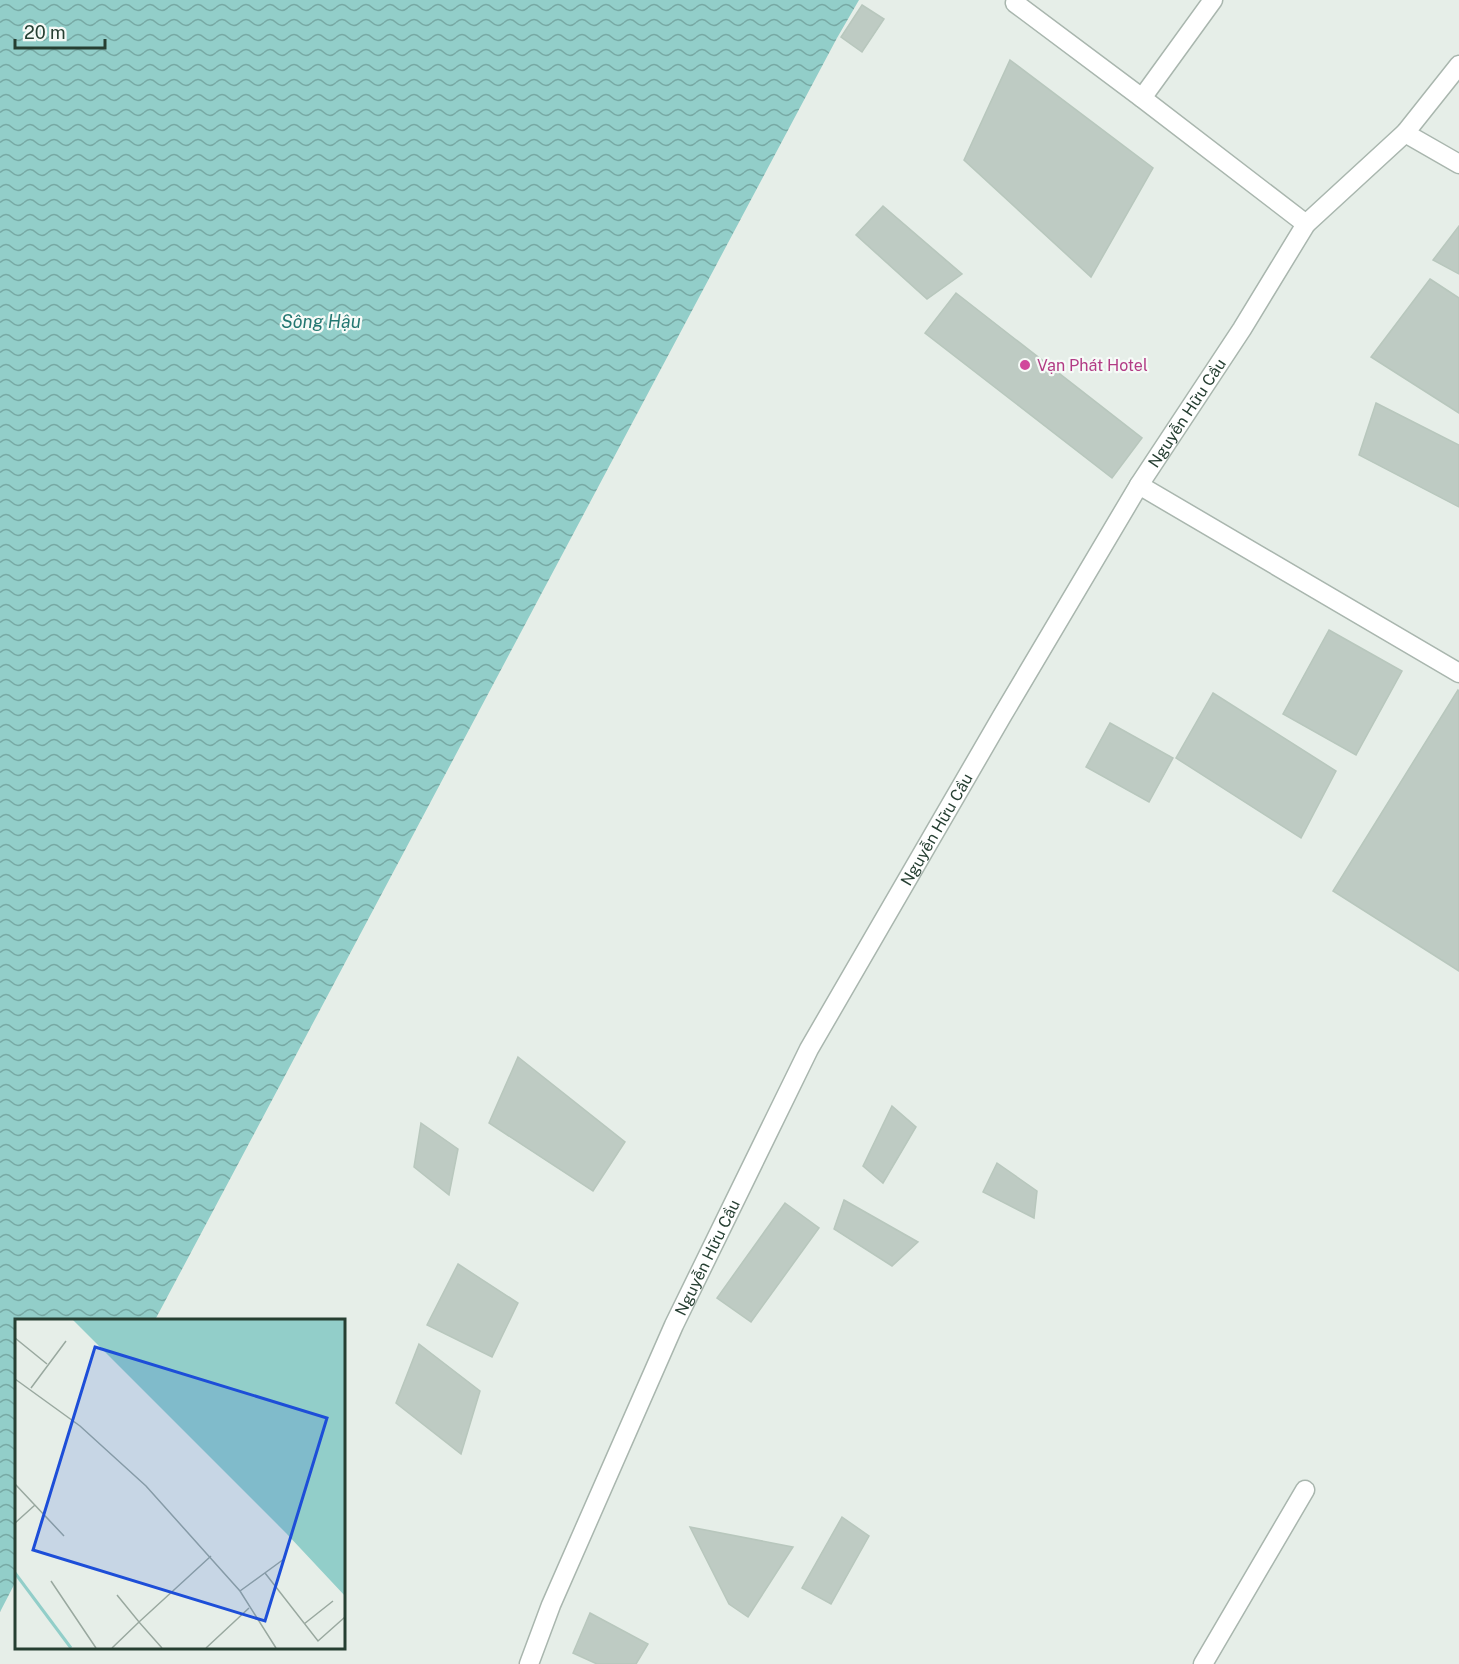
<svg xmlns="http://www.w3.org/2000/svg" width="1459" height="1664" viewBox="0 0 1459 1664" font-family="'Public Sans',sans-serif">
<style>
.water{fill:url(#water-waves)}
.building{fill:#becbc3;stroke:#b8c7bd;stroke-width:1.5}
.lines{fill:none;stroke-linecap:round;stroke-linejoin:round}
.street-casing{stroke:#a9b6ae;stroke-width:21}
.street{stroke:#fff;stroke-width:18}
.hotel-dot{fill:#d1479c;stroke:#f6faf7;stroke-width:2}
.labels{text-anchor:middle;stroke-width:4.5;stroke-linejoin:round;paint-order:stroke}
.hotel-label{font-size:16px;fill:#b23c85;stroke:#f6faf7;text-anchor:start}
.street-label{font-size:16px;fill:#263f32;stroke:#f6faf7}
.water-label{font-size:18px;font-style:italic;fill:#237771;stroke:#f6faf7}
.inset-river{fill:none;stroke:#92cec9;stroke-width:3}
.inset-road{fill:none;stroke:#99a89f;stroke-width:1.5}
.view{fill:#1d4ed8;fill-opacity:0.15;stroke:#1d4ed8;stroke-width:3}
.inset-edge{fill:none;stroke:#263f32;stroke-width:3}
</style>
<defs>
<pattern id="water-waves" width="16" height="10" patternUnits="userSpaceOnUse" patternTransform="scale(1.5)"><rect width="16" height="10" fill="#92cec9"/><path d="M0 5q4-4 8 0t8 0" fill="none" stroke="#77a9a4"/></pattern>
</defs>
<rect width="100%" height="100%" fill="#e6eee8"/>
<!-- water -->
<polygon class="water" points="0,0 859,0 837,38 155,1320 16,1320 16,1581 0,1612"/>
<!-- building -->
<g class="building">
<polygon points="862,5 884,19 862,52 841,37"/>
<polygon points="1010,60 1153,168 1091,277 964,160"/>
<polygon points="883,206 962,274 927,299 856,235"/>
<polygon points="1459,226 1459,274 1433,260"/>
<polygon points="1430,279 1459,298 1459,413 1371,357"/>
<polygon points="956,293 1142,438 1112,478 925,333"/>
<polygon points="1376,403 1459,445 1459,507 1359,455"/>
<polygon points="1329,630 1402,671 1356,755 1283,714"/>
<polygon points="1458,690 1459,691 1459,971 1333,891"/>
<polygon points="1213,693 1336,771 1301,838 1176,758"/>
<polygon points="1110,723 1173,758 1149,802 1086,767"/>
<polygon points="518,1057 625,1142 593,1191 489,1123"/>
<polygon points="892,1106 916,1127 883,1183 863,1166"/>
<polygon points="421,1123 458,1149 449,1195 414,1167"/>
<polygon points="997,1163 1037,1191 1034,1218 983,1192"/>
<polygon points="844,1200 918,1242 892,1266 834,1229"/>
<polygon points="785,1203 819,1228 751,1322 717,1298"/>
<polygon points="458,1264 518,1303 492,1357 427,1325"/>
<polygon points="419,1344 480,1391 461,1454 396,1403"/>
<polygon points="842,1517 869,1536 831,1604 802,1588"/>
<polygon points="690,1527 793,1547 748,1617 729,1604"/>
<polygon points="590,1613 648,1644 636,1664 597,1664 573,1653"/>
</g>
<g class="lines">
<!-- street casing -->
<g class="street-casing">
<g id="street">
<polyline points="1015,3 1142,98 1306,224"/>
<polyline points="1142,98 1213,0"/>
<polyline points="1405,133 1459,164"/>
<polyline points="1139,485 1459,673"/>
<path id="s1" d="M529 1664 551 1605 674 1325 809 1049 1002 716 1139 485 1242 329 1306 224 1405 133 1459 65"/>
<polyline points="1203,1664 1305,1490"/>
</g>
</g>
<!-- street -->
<use href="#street" class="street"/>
</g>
<!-- markers -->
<circle class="hotel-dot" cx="1025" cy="365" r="6"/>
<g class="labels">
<!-- hotel labels -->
<g class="hotel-label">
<text x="1037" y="371">Vạn Phát Hotel</text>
</g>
<!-- street labels -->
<g class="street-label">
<text dy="6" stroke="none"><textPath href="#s1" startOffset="1416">Nguyễn Hữu Cầu</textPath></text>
<text dy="6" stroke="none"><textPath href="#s1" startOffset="930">Nguyễn Hữu Cầu</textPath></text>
<text dy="6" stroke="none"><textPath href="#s1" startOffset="444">Nguyễn Hữu Cầu</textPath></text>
</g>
<!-- water labels -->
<g class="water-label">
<text x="321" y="328">Sông Hậu</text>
</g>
</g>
<!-- overview -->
<g transform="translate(15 1319)">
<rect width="330" height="330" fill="#e6eee8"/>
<path d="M58 1H330V277L271 214Z" fill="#92cec9"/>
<path class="inset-river" d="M0 254 56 329"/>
<path class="inset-road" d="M0 19 32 45M0 60 65 107 131 167 225 272 261 329M16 69 51 22M0 165 49 217M0 204 20 186M250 254 303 322 330 298M36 262 81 329M225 272 269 240M102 276 124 303 196 237M289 305 318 282M97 329 124 303 147 329M191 329 234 289"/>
<path class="view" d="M80 28 312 99 250 302 18 231Z"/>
<rect width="330" height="330" class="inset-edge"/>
</g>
<!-- scale -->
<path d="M15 39v9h90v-9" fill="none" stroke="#263f32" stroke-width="3"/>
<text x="24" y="39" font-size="18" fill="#263f32" stroke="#f6faf7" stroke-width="4.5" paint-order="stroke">20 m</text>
</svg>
